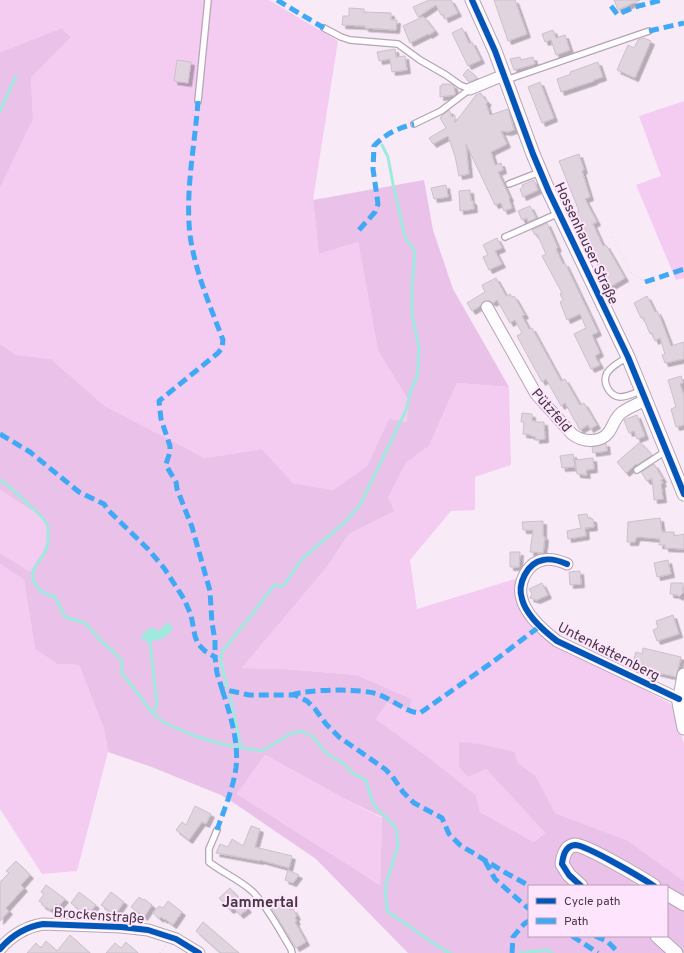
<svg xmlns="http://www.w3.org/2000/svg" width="684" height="953" viewBox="0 0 684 953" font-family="Overpass,sans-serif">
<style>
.green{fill:#f4ccf2}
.forest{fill:#eac2e9;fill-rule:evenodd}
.water{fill:#9fe9de}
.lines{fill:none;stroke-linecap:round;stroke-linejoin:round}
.stream{stroke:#9fe9de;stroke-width:3}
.building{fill:#e0d5df;stroke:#cbc0cb;filter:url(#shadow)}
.service-casing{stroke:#b3a7b3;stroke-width:8}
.minor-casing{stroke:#b3a7b3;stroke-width:13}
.tertiary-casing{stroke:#b3a7b3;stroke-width:15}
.path{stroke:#e4e0e4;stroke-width:1.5;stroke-dasharray:1 3;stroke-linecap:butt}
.service{stroke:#fefcfe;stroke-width:5.5}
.minor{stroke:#fefcfe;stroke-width:11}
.tertiary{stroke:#fefcfe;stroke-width:13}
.quiet{stroke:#3fa9f5;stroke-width:5;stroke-dasharray:10 5;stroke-linecap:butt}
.cycleway-casing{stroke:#ffe4fe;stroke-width:8}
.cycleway{stroke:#0057b8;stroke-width:6}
.labels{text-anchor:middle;stroke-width:4;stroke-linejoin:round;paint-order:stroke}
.street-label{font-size:14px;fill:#443943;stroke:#ffe4fe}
.neighbourhood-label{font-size:15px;font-weight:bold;fill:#443943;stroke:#ffe4fe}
</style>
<defs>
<filter id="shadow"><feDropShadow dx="3.5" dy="3.5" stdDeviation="0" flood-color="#0004"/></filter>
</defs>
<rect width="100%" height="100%" fill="#f9eaf8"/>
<!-- green -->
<g class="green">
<polygon points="0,0 269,0 338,41 313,200 319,254 358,242 378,351 409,401 406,422 389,420 367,466 333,490 293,483 262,449 205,458 105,406 51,359 17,355 0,344 0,188 33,119 31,78 71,37 62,28 0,52"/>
<polygon points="684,101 684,278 676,280 636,185 661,176 639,116"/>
<polygon points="457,383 509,387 511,465 475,477 475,510 451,511 410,560 417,609 521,577 519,586 539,632 671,704 684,744 684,881 627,840 555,813 536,776 517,762 459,742 459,767 486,769 545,833 534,842 480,812 476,795 427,756 376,719 387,703 409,710 412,699 357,675 285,669 242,668 327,567 349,534 395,511 388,498 406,463 429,446"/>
<polygon points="0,490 42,517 48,526 48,543 30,573 0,553"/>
<polygon points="0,564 24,580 35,649 57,664 79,665 104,729 108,752 77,871 42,874 0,809"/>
<polygon points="265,755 345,799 382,818 380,885 237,794"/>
</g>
<!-- forest -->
<g class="forest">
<polygon points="62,28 71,37 31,78 33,119 0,188 0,52"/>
<path d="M424 180 433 230 453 289 509 387 457 383 429 446 406 463 388 498 395 511 349 534 327 567 242 668 285 669 357 675 412 699 409 710 387 703 376 719 427 756 476 795 480 812 534 842 545 833 486 769 468 777 459 767V742L480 744 515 752 517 762 536 776 555 813 627 840 684 881V953H408L316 859 234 803 221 795 149 766 108 752 104 729 79 665 57 664 35 649 24 580 0 564V553L30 572 48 543V526L42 517 0 490V344L17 355 51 359 105 406 205 458 262 449 293 483 333 490 367 466 389 419 406 422 409 401 378 351 358 242 319 254 313 200ZM265 755 345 799 382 817 380 885 237 794ZM529 886H667V936H529Z"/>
</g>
<!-- water -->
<polygon class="water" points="169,622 173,629 164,638 150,642 147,642 140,637 151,627 158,631"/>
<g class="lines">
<!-- stream -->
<g class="stream">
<polyline points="0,111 16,76"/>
<polyline points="0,480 11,488 42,517 48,526 48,543 45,552 33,570 33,581 42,592 55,597 65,617 85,623 102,642 114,652 122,661 122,673 151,711 163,722 192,735 221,744 262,751 290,734 301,731 312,736 327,754 342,762 352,773 366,780 373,804 396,828 398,846 385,887 387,911 442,949 451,953"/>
<polyline points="150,642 157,704 153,713"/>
<polyline points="227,687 221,662 222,652 253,613 274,585 283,586 302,559 345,522 360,505 406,410 411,390 417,377 419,348 412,314 412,287 415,252 405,237 393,184 388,157 382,145"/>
<polyline points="230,696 241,747"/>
<polyline points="520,953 547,950 552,953"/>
</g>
</g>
<!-- building -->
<g class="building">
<polygon points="429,0 451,0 458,13 445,19 443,14 441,15 436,5 418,17 413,7"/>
<polygon points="494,0 515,0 527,34 508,41"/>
<polygon points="614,0 640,0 618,10"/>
<polygon points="349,8 364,9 364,12 391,13 391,20 397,20 396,30 365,28 365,26 342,25 343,16 349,16"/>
<polygon points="422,17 424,17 435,31 429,35 428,34 410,43 403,26"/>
<polygon points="462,28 469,43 472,42 481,60 468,66 452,33"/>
<polygon points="553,30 556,38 565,35 570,50 556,55 551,40 545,42 542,34"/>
<polygon points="644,38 651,41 635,78 617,70 628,45 634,48 638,40"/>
<polygon points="395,49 396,57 405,56 407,70 392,72 390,59 379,61 377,52"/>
<polygon points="520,57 521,60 533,57 535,64 514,70 510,59"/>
<polygon points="177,60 191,62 188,83 174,81"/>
<polygon points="598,62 603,77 594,80 594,81 561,92 557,79 571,74 570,72"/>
<polygon points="468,69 477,78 476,79 469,82 463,75"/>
<polygon points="540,82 554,118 542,123 528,87"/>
<polygon points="442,84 451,84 454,86 455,95 440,97 440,86 442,86"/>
<polygon points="481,93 483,97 488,102 486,104 490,115 508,109 514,130 508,132 501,131 507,144 491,152 495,165 501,163 503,170 498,172 510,198 509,199 512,208 504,211 501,203 495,205 466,144 469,174 459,176 455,156 448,136 433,144 429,138 446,128 440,118 442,117 441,116 449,110 452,117 455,115 455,123 476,95"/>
<polygon points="579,154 584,170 582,171 590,197 585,199 597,222 593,224 603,246 606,245 625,278 610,287 590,251 594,249 577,212 579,211 559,161"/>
<polygon points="534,180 538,190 523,197 520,189 523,187 522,185"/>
<polygon points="446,185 448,197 434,199 431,188"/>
<polygon points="470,190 471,201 473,201 474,209 460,211 459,191"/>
<polygon points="530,206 536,218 528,222 527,218 522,220 518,211"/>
<polygon points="547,223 558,248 556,249 563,264 565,263 598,332 592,335 600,353 595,356 600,365 591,369 574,334 586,328 580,314 567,320 560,302 563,300 560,294 562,293 542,256 546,254 537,234 535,235 532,230"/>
<polygon points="497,238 502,248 495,251 502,264 489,270 483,257 488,255 483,245"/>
<polygon points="496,278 506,296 510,294 512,297 514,296 525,315 522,316 529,329 532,328 561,381 565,379 580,405 584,403 597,425 590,429 588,425 580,430 565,403 561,406 546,379 542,382 517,336 522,333 515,320 510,323 497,300 493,303 490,301 484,301 480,306 472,311 467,303 485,292 482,285"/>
<polygon points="647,296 655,312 657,311 660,317 671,346 684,342 684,359 665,363 662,355 665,354 660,338 655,341 652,333 650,334 643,317 641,318 634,303"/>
<polygon points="681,376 683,383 680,384 684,396 684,425 676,427 671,409 676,407 668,380"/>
<polygon points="522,413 532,414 532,421 535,421 535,422 544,422 545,439 536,440 536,437 531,436 531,435 523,434 524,422 521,422"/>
<polygon points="637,415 645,436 637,439 634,431 629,433 624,420"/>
<polygon points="640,442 652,455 637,465 636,464 626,473 617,462"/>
<polygon points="606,443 607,451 593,453 592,447"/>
<polygon points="573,454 575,467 562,468 560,456"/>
<polygon points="593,458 594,469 586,470 587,475 577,474 575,460"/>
<polygon points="654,464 663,479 661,480 663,483 661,484 663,499 654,500 652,478 647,481 641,472"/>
<polygon points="587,514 588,518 593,519 594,527 585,528 586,536 568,539 567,531 581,528 578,515"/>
<polygon points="660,518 662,532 674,532 674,536 684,534 684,549 665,548 665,545 659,545 660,539 638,537 636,538 635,542 627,542 628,522"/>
<polygon points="543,521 543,536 545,537 543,553 530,552 533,530 523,530 522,522"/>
<polygon points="510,552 520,552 519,567 510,567"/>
<polygon points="668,560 671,574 657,577 654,563"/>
<polygon points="580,571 581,584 570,585 569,572"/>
<polygon points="542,583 548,595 537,600 530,598 532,594 529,589"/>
<polygon points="671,583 683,583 683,593 679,597 677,595 670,594"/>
<polygon points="673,615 679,634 657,641 653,630 658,628 656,621"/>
<polygon points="643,648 681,657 676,677 646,670 648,666 633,662 636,652 642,654"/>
<polygon points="195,806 211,814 206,824 202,822 189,840 176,830 182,822 186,825"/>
<polygon points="251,826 260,829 255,847 292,856 289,868 260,860 260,861 216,853 220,844 228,847 232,839 243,846"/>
<polygon points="16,861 30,875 21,885 24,888 6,908 9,911 0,921 0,882 9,873 6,871"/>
<polygon points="288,870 299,875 293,883 285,880"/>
<polygon points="46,885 65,899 59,906 56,904 51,910 42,905 42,903 39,901 44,894 41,892"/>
<polygon points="230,888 248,909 240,915 234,908 230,910 219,898"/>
<polygon points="79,892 96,905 91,911 87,908 83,913 71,903"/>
<polygon points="111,892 124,902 115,915 101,905"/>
<polygon points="281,896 287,907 288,907 290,910 293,909 297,916 295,918 297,921 295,922 306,942 296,948 269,904"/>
<polygon points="139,897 143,900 144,899 152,905 144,917 131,907"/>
<polygon points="168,901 182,912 173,925 165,919 164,920 161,917 160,919 153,913 159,906 163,908"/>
<polygon points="203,922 217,934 239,953 221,953 216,949 196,931"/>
<polygon points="70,935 90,953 27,953 36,943 41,948 46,941 57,951"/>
<polygon points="126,942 138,953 106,953 115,943 121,948"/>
</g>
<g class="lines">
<!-- service casing -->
<g class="service-casing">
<g id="service">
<polyline points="324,28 341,37 350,40 398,44 420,60 446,75 460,85 470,89"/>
<polyline points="506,80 649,31"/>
<polyline points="198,101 208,0"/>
<polyline points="414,124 441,111 470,89"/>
<polyline points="509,184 540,172"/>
<polyline points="505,237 559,213"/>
<path d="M628 357C621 361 611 366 607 373 602 382 609 396 620 397 628 397 635 393 642 390"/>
<polyline points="637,470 666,451"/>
<path d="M217 830 209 849V862C223 873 240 880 253 892 267 906 280 931 291 949L292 953"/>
</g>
</g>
<!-- minor casing -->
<g class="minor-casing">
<g id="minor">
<polyline points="470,89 504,75"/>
<path d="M487 307 536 394 572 434C582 442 600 444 609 432 613 426 615 418 621 413 627 408 638 404 646 400"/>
<path d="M567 564C560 561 551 558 543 560 527 563 517 584 522 599 526 615 544 631 557 641L679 699"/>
<path d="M0 949C12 935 25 927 43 924L121 927 148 930 176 939 199 953"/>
</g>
</g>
<!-- tertiary casing -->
<g class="tertiary-casing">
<g id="tertiary">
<polyline points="472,0 495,51 533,154 549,192 628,357 684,494"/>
<polyline points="684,675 679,703 684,728"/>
<path d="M581 886 569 875 562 864C563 856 565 846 575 845 586 845 642 878 654 886"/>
<polyline points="667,894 684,904"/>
<polyline points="657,936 676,953"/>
</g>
</g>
<!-- path -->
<g class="path">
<polyline points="612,237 632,274 645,282"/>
<polyline points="160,953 166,945"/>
</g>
<!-- service -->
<use href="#service" class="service"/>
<!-- minor -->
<use href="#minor" class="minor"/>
<!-- tertiary -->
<use href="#tertiary" class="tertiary"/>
<!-- quiet -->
<g class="quiet">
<polyline points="277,0 324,28"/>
<polyline points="611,6 617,14 619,14 635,7 662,0"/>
<polyline points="649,31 684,23"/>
<path d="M198 101C195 145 185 190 190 235 195 271 210 306 223 340L222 348 218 353 159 401 161 419 170 446V452L166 464 167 467 176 482 177 489 192 527 210 591 212 623 215 640V657"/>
<path d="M359 230 375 212 378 204 373 169 374 146C385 134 398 128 414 124"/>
<polyline points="645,282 684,269"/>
<polyline points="0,434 30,452 79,492 104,504 108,510 148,549 164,568 184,599 191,615 195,636 198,644 205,651 215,657 217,673 222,689 249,695 295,695 307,701 315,709 326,724 339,737 385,769 392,776 403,792 414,803 442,818 449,834 460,845 506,873 530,886"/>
<path d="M291 695C307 689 365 688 380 695 391 699 408 713 420 713L494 661 540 626"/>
<path d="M217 830C224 810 233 789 236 768 239 741 230 714 222 689"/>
<polyline points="485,861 495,879 529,909"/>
<polyline points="572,936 598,953"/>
<polyline points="595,936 607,941 619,953"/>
<polyline points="512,953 513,937 524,924 529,921"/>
</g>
<!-- cycleway casing -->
<g class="cycleway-casing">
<g id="cycleway">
<polyline points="472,0 495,51 533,154 549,192 628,357 684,494"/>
<path d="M567 564C560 561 551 558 543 560 527 563 517 584 522 599 526 615 544 631 557 641L679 699"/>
<path d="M581 886 569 875 562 864C563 856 565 846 575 845 586 845 642 878 654 886"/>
<path d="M0 949C12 935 25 927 43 924L121 927 148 930 176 939 199 953"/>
</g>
</g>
<!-- cycleway -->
<use href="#cycleway" class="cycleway"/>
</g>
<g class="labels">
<!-- street labels -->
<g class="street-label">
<text transform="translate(587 243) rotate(65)" y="5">Hossenhauser Straße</text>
<text transform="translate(552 410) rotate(49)" y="5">Pützfeld</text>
<text transform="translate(609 651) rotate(27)" y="5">Untenkatternberg</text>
<text transform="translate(99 915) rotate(4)" y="5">Brockenstraße</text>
</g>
<!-- neighbourhood labels -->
<g class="neighbourhood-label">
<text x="260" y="907">Jammertal</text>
</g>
</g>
<!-- legend -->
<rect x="528" y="885" width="140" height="52" fill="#ffe4fe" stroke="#b4a0b3"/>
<rect x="536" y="898" width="20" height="6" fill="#0057b8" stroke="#b4a0b3"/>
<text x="564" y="905" font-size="12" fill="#443943">Cycle path</text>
<rect x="536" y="918" width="20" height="6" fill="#3fa9f5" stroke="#b4a0b3"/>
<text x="564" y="925" font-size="12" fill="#443943">Path</text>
</svg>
